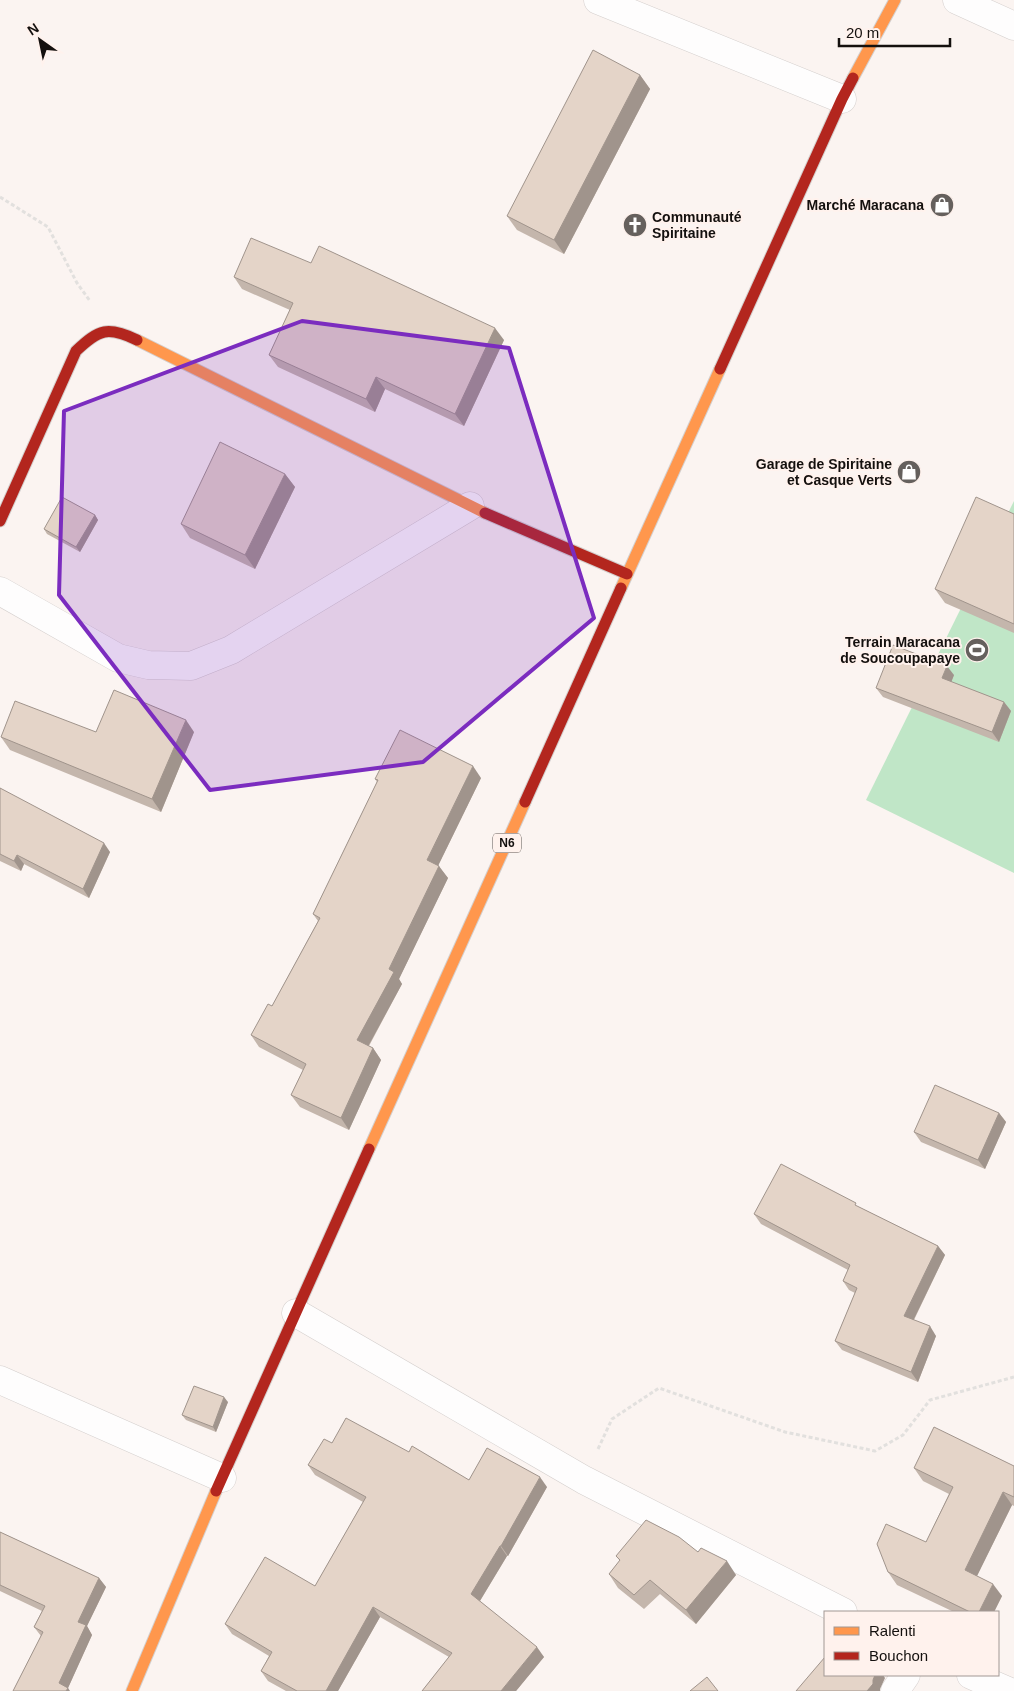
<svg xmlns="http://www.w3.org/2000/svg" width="1014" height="1691" viewBox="0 0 1014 1691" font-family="Arial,sans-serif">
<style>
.pitch{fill:#c0e6c7}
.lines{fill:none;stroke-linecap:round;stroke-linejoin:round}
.street-casing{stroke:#d4cfcd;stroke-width:29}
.slow-casing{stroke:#d4cfcd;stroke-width:13}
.jam-casing{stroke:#d4cfcd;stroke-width:13}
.path{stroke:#e2e0de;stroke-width:3;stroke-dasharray:4 2.5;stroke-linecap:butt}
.street{stroke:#fefdfd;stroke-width:28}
.slow{stroke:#ff974d;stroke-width:11}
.jam{stroke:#b3261e;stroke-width:11}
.wall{fill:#c4b6ac}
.shaded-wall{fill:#a0948c}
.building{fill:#e4d4c8;stroke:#a0948c}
.marked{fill:#7b2cbf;fill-opacity:0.2;stroke:#7b2cbf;stroke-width:4;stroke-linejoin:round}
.labels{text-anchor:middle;stroke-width:4;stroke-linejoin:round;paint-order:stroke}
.shield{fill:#fff2ed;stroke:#5a5451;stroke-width:1}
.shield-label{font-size:12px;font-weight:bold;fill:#14100e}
.poi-label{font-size:14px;font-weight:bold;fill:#14100e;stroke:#fff2ed;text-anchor:end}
</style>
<rect width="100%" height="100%" fill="#fbf4f1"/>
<!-- pitch -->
<polygon class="pitch" points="1014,501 1014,873 866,800"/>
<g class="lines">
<!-- street casing -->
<g class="street-casing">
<g id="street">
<polyline points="598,0 842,99"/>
<polyline points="957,0 1014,26"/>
<polyline points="0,591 118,658 148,665 191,666 231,650 470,506"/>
<polyline points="296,1313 584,1480 843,1612"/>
<polyline points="0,1380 222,1478"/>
<polyline points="971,1675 1008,1691"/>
<polyline points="895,1691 906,1675"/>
</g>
</g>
<!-- slow casing -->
<g class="slow-casing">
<g id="slow">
<polyline points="853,78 895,0"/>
<polyline points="137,340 485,513"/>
<polyline points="621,588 720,369"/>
<polyline points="369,1149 525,802"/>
<polyline points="132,1691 216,1491"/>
</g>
</g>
<!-- jam casing -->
<g class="jam-casing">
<g id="jam">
<polyline points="720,369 842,99 853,78"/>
<polyline points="485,513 627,574"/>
<path d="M0 521 76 351C99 329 108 326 137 340"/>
<polyline points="525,802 621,588"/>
<polyline points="216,1491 369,1149"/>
</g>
</g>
<!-- path -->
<g class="path">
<polyline points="0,197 48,227 77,283 90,301"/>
<polyline points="598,1449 612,1419 659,1388 785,1432 875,1451 903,1435 930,1400 1014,1377"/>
</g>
<!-- street -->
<use href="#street" class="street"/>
<!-- slow -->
<use href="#slow" class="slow"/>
<!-- jam -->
<use href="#jam" class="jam"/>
</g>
<!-- wall -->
<g class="wall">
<polygon points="640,75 650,89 564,254 517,230 507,216"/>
<polygon points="311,263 504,340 464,426 385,389 375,412 278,367 269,355 290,310 242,289 234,277"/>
<polygon points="285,474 295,487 255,569 190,538 181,524"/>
<polygon points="1014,514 1014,633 945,603 935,589"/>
<polygon points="95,515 98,520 80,552 47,534 44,529"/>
<polygon points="954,675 951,682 1004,702 1011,711 999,742 883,697 876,688"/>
<polygon points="96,732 194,732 161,812 10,750 1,737"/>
<polygon points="481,778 438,866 448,878 399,979 402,984 369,1046 373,1048 381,1060 349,1130 300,1107 291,1095 303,1070 259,1047 251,1035 272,1006 318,921 313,914 377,782 375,779"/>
<polygon points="0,788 110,852 89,898 24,864 21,871 0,861"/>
<polygon points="999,1113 1006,1122 985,1169 921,1142 914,1132"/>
<polygon points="859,1207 938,1246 945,1255 914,1320 936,1336 918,1382 842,1350 835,1341 855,1293 849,1290 843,1281 848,1270 761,1224 754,1214"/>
<polygon points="228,1402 216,1432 186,1420 182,1415"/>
<polygon points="332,1443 409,1452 469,1480 547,1487 508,1556 507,1556 480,1601 544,1657 516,1691 422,1691 449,1657 380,1617 338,1691 286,1691 268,1681 261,1671 269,1656 232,1634 225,1624 315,1586 363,1502 315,1475 308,1465"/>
<polygon points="1014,1466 1014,1506 1012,1505 977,1576 1002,1596 994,1612 954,1612 897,1585 888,1572 926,1542 949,1494 923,1481 914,1468"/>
<polygon points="0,1532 99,1578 106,1587 87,1626 92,1635 68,1688 13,1691 41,1636 34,1627 42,1611 0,1591"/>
<polygon points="698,1552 736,1575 696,1624 660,1594 644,1609 618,1588 609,1574 620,1561 616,1556"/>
</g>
<!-- shaded-wall -->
<g class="shaded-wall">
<polygon points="640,75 650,89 564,254 554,240"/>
<polygon points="495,328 504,340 464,426 455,414"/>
<polygon points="376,377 385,389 375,412 366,399"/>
<polygon points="285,474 295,487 255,569 245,555"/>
<polygon points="95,515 98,520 80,552 76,547"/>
<polygon points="947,666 954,675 949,688 942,678"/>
<polygon points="1004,702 1011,711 999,742 992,732"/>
<polygon points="186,720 194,732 161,812 152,799"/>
<polygon points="473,766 481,778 435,872 427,860"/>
<polygon points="104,843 110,852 89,898 83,889"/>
<polygon points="17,855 24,864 21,871 14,861"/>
<polygon points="439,866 448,878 399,979 402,984 365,1052 357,1040 389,969"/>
<polygon points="373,1048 381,1060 349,1130 341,1118"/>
<polygon points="999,1113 1006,1122 985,1169 978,1160"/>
<polygon points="938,1246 945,1255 911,1325 904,1316"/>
<polygon points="930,1326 936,1336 918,1382 911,1372"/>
<polygon points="224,1397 228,1402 216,1432 213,1427"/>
<polygon points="540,1477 547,1487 508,1556 501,1546"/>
<polygon points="1003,1492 1012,1505 974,1582 965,1570"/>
<polygon points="500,1546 507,1556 478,1604 471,1594"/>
<polygon points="727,1561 736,1575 696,1624 686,1610"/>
<polygon points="99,1578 106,1587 87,1626 92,1635 68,1688 70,1691 64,1691 59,1683 78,1622"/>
<polygon points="993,1584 1002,1596 994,1612 979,1612"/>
<polygon points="373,1607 380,1617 338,1691 326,1691"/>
<polygon points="537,1647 544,1657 516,1691 501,1691"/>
<polygon points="875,1675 883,1675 885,1678 880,1689 880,1691 867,1691"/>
</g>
<!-- building -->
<g class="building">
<polygon points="593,50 640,75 554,240 507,216"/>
<polygon points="251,238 311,263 319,246 495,328 455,414 376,377 366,399 269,355 293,303 234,277"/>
<polygon points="220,442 285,474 245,555 181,524"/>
<polygon points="62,497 95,515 76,547 44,529"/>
<polygon points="976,497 1014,514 1014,624 935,589"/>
<polygon points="893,645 947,666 942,678 1004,702 992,732 876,688"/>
<polygon points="114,690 186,720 152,799 1,737 15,701 96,732"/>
<polygon points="400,730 473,766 427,860 439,866 389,969 394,972 357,1040 373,1048 341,1118 291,1095 306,1064 251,1035 268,1004 272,1006 320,918 313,914 378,780 375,779"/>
<polygon points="0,788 104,843 83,889 17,855 14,861 0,854"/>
<polygon points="935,1085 999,1113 978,1160 914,1132"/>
<polygon points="781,1164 856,1203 855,1205 938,1246 904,1316 930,1326 911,1372 835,1341 857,1288 843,1281 850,1265 754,1214"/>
<polygon points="194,1386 224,1397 213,1427 182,1415"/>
<polygon points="346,1418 409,1452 412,1446 469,1480 487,1448 540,1477 501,1546 500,1546 471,1594 537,1647 501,1691 422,1691 452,1653 373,1607 326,1691 297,1691 261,1671 272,1652 225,1624 265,1557 315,1586 366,1497 308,1465 324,1439 332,1443"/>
<polygon points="934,1427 1014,1466 1014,1497 1003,1492 965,1570 993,1584 979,1612 970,1612 888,1572 877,1544 886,1524 926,1542 953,1487 914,1468"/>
<polygon points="646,1520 679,1537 698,1552 701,1548 727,1561 686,1610 650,1580 634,1595 609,1574 620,1560 616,1556"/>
<polygon points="0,1532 99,1578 78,1622 86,1625 59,1683 68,1688 66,1691 13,1691 43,1632 34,1627 45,1606 0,1585"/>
<polygon points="825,1657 825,1675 875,1675 873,1680 873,1684 867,1691 796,1691"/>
<polygon points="707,1677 718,1691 690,1691"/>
</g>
<!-- marked area -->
<path class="marked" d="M302 321 509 348 594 618 423 762 210 790 59 595 64 411Z"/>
<!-- icons -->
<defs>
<g id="shop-disc" transform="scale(1.25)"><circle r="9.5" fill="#65605d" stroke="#fff2ed"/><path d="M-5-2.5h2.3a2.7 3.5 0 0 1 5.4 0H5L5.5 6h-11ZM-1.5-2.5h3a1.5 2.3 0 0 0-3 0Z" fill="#fff"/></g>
<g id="church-disc" transform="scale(1.25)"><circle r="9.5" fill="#65605d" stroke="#fff2ed"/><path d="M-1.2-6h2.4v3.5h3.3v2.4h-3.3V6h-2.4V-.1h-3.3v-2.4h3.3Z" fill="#fff"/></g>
<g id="stadium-disc" transform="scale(1.25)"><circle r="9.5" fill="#65605d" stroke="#fff2ed"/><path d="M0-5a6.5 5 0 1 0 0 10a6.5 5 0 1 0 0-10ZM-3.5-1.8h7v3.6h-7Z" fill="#fff"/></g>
</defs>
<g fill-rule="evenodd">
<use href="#shop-disc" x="942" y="205"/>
<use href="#church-disc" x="635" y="225"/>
<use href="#shop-disc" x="909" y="472"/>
<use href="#stadium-disc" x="977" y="650"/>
</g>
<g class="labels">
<!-- shield labels -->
<rect class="shield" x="493" y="833.5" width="28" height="19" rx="4"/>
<g class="shield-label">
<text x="507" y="847">N6</text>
</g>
<!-- poi labels -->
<g class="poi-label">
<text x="924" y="210">Marché Maracana</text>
<text x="652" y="222" text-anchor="start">Communauté<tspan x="652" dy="16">Spiritaine</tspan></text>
<text x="892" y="469">Garage de Spiritaine<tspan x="892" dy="16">et Casque Verts</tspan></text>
<text x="960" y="647">Terrain Maracana<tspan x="960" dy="16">de Soucoupapaye</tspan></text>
</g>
</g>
<!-- legend -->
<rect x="824" y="1611" width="175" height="65" fill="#fff2ed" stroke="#a19894"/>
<rect x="834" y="1627" width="25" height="8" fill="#ff974d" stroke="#a19894"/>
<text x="869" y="1636" font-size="15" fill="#14100e">Ralenti</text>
<rect x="834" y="1652" width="25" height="8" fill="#b3261e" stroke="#a19894"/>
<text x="869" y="1661" font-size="15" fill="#14100e">Bouchon</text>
<!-- north arrow -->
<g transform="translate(40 40) rotate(327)" stroke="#fff2ed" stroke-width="4" paint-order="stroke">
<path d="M0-4L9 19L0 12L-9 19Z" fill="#14100e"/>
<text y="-8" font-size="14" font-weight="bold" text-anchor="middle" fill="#14100e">N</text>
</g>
<!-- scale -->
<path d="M839 38v8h111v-8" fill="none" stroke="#14100e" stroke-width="2.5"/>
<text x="846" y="38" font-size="15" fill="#14100e" stroke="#fff2ed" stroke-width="4" paint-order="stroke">20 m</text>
</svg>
